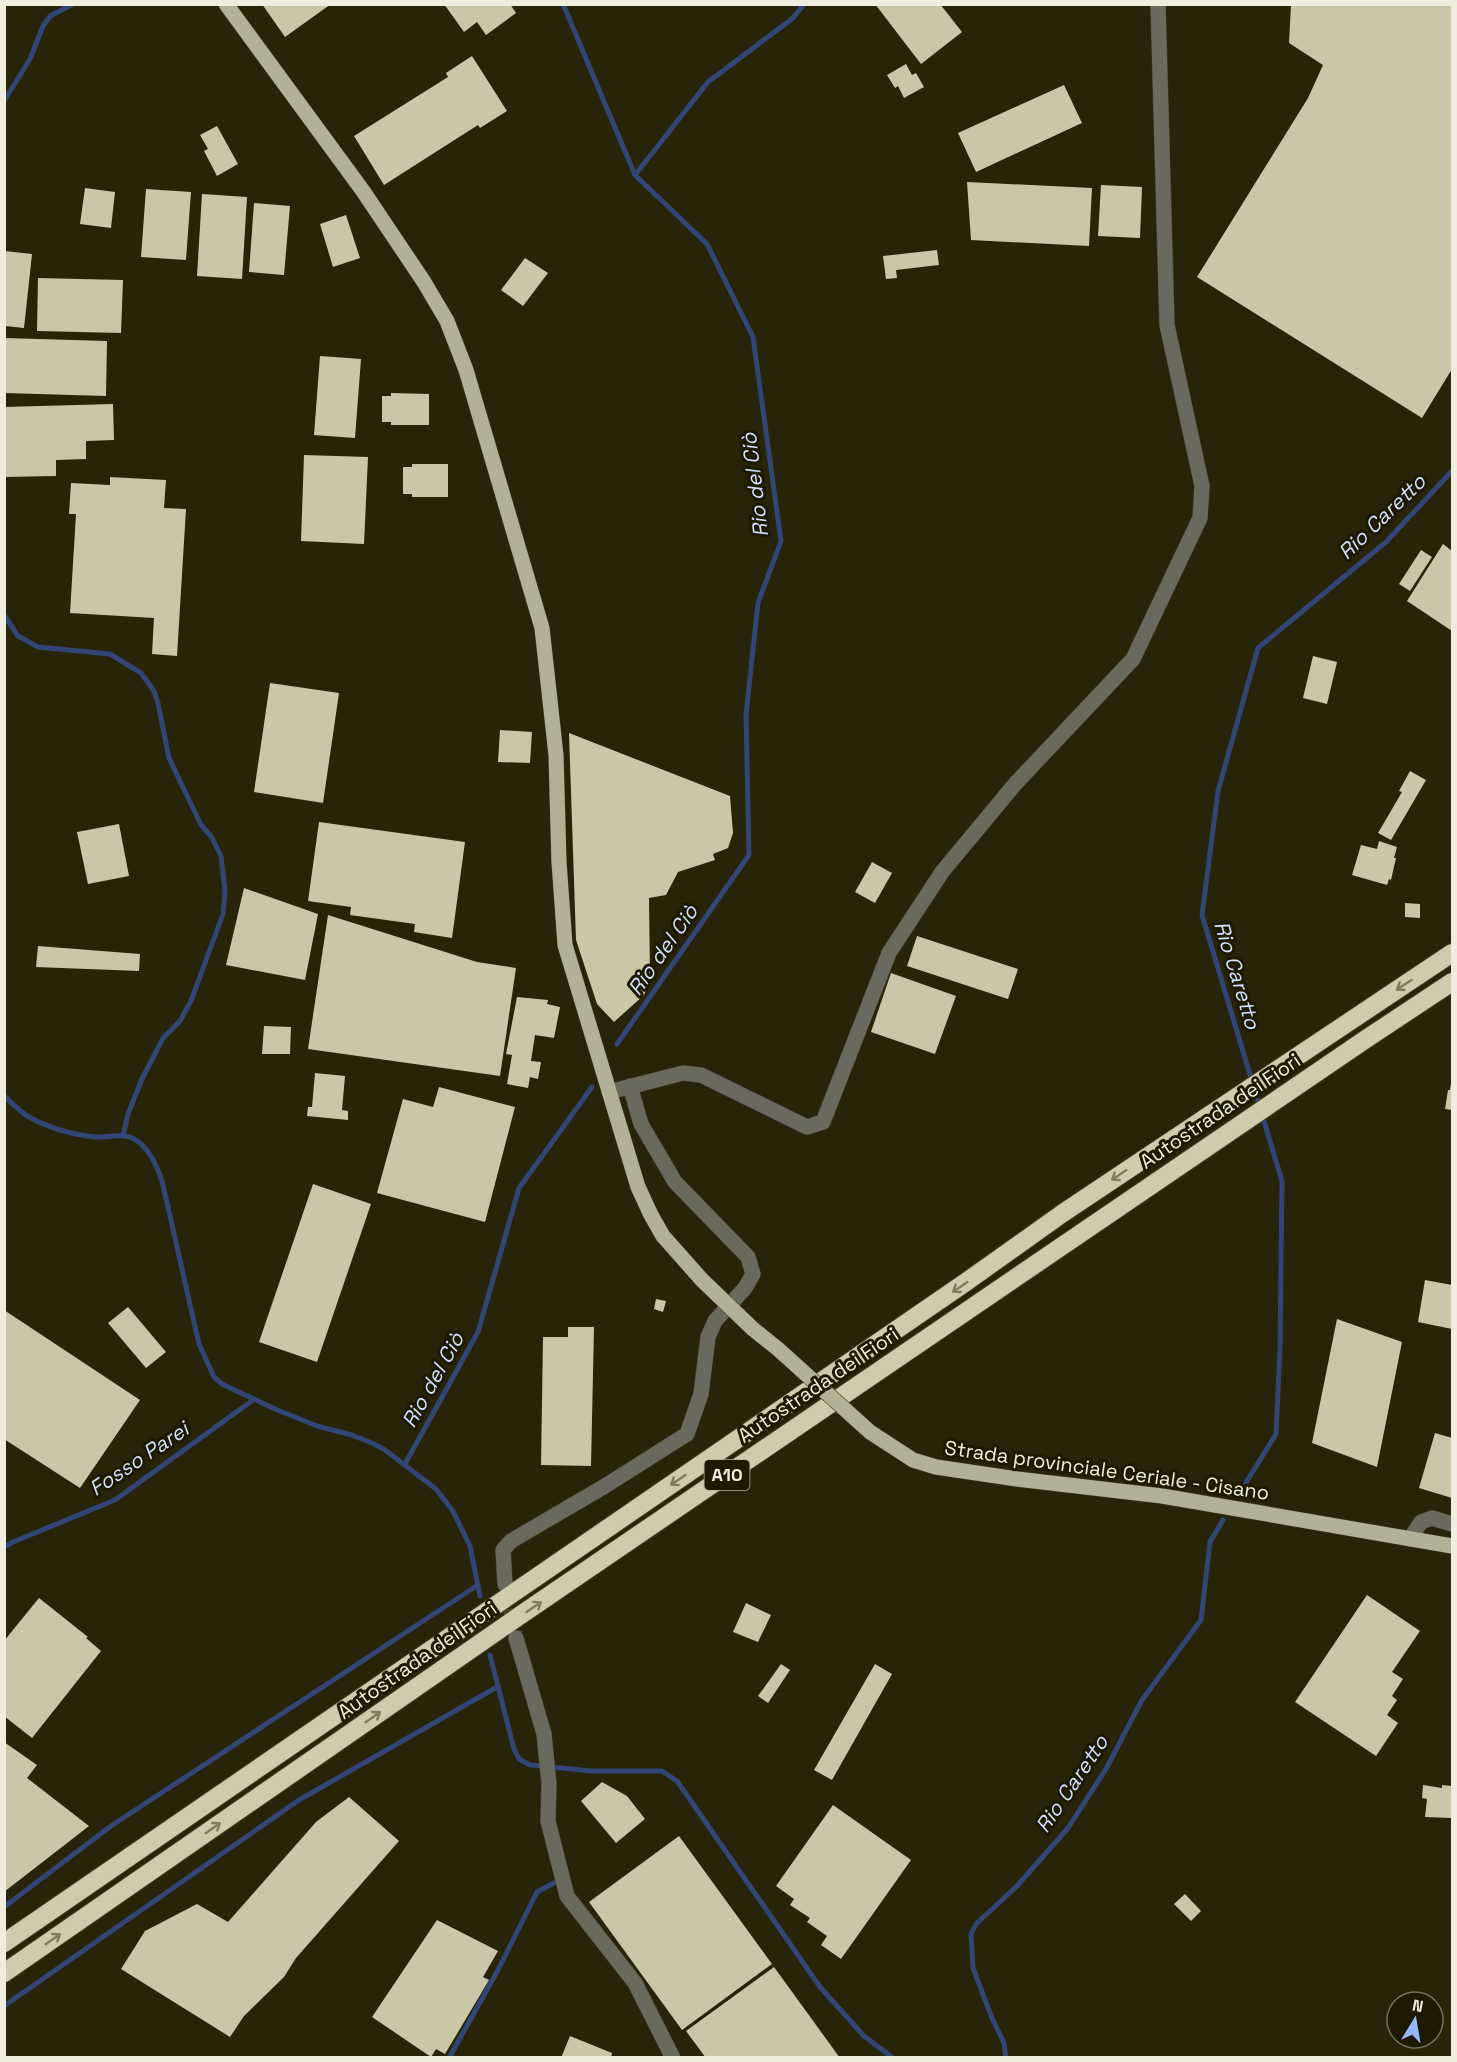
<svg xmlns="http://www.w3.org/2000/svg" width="1457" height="2062" viewBox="0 0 1457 2062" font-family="'Space Grotesk',sans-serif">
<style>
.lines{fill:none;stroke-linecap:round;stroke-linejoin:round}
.stream{stroke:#324574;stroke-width:5}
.building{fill:#cac7a9}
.minor-tunnel{stroke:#45422a;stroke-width:15;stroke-dasharray:15 8;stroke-linecap:butt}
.minor-casing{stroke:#434028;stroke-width:16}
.major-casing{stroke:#434028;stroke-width:16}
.highway-casing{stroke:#434028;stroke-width:20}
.minor{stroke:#6a695d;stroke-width:15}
.major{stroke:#b2b097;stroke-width:15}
.highway{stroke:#cfccae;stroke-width:18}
.major-bridge-casing{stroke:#434028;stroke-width:16;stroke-linecap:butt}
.major-bridge{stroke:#b2b097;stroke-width:15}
.oneway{stroke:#7f7c61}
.labels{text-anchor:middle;stroke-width:6;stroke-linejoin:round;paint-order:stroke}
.shield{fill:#1e1a02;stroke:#b0ae9c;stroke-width:1.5}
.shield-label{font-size:18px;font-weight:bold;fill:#efeede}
.street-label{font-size:20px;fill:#efeede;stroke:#1e1a02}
.water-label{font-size:21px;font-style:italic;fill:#d1dffe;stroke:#1e1a02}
</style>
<rect width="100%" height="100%" fill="#27240a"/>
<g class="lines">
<!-- stream -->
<g class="stream">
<polyline points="563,4 635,175 707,244 753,337 781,541 758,603 746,715 749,855 617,1044"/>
<polyline points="4,101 30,59 43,26 50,16 73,4"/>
<polyline points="635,175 708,82 793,18 804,4"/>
<polyline points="4,615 18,636 38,647 110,654 141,673 154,691 158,703 169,758 201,825 211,836 221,856 225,892 223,914 191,1001 180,1021 163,1038 142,1079 128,1114 123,1136"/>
<path d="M4 1096C12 1103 20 1112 29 1117 49 1128 75 1135 97 1137 108 1137 124 1133 134 1139 149 1147 157 1166 162 1181L199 1344 214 1377 222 1384 275 1409 317 1426 352 1435 374 1444 385 1450 436 1489 453 1511 470 1546 480 1596"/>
<polyline points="405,1464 478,1332 519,1188 592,1087"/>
<polyline points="1239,1494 1276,1434 1280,1350 1282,1181 1202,915 1218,791 1258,648 1386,542 1452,471"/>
<polyline points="4,1547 13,1542 115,1500 253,1400"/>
<polyline points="490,1655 514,1749 519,1759 530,1765 592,1771 662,1771 677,1781 820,1987 864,2036 893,2058"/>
<polyline points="4,1907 111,1826 478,1585"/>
<polyline points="4,2006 299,1800 497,1687"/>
<polyline points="449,2058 498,1970 537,1892 556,1882"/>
<polyline points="1006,2058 1004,2043 992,2018 973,1968 971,1934 976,1924 1017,1886 1068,1828 1106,1769 1142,1700 1201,1620 1210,1542 1223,1520"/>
</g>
</g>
<!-- building -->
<g class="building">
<polygon points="262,4 331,4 285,37"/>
<polygon points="444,4 510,4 516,13 486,35 477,22 464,32"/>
<polygon points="875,4 940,4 962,32 921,64"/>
<polygon points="1291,5 1452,5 1452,369 1422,418 1197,277 1308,98 1323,65 1289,43"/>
<polygon points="472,56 507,111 480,128 478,125 384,185 354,136 448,77 446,73"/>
<polygon points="906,64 912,75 916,73 924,87 904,98 898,86 895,88 887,75"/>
<polygon points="1064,85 1082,123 976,172 958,133"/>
<polygon points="217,126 238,164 217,176 204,151 208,149 200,135"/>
<polygon points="967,182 1092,188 1089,246 971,240"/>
<polygon points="1101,185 1142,187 1140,238 1098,236"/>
<polygon points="85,188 115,192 111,228 80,224"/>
<polygon points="146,189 191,192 186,260 141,257"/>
<polygon points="202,194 247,197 242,279 197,276"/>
<polygon points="254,203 290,206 284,275 249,272"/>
<polygon points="346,215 360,258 333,267 320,224"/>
<polygon points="937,250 939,265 896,270 897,278 886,279 883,256"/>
<polygon points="5,251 32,254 24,328 5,326"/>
<polygon points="525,258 548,273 523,306 501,290"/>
<polygon points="38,278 123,280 121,333 37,331"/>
<polygon points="4,338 107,341 106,396 4,393"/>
<polygon points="320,356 361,359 355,438 314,435"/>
<polygon points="391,393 429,394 429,425 391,425 391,422 382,422 382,396 391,396"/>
<polygon points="113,404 114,440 86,441 86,459 56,460 56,476 4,477 4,407"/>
<polygon points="304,455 368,457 364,544 301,541"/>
<polygon points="412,464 448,464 448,497 412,497 412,494 403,494 403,467 412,467"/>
<polygon points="110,477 166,480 164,508 186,509 177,656 152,654 154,618 70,613 76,514 69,514 71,483 110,485"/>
<polygon points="1443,544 1452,551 1452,631 1407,601"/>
<polygon points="1421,550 1432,557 1410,591 1399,584"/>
<polygon points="1313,656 1337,662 1327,704 1303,698"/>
<polygon points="270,683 339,693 323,803 254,792"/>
<polygon points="500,730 532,732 530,763 498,762"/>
<polygon points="569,733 730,796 733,833 728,848 713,854 715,860 678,872 666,895 649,898 650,980 644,995 614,1022 597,1004 576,940"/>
<polygon points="1410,771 1426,780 1391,840 1378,833 1402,792 1399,791"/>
<polygon points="319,822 465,842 452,938 414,932 415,924 350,915 351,907 308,901"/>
<polygon points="119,824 129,876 88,884 77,832"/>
<polygon points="1379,841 1397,847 1394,858 1396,858 1391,880 1389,879 1387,885 1352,875 1361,845 1377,849"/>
<polygon points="872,862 892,873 875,903 855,892"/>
<polygon points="244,888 318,914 305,980 226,965"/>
<polygon points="1405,903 1420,904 1420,918 1405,917"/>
<polygon points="328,915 477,962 516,968 500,1076 308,1049"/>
<polygon points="917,936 1018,969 1008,999 907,966"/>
<polygon points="38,946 140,954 139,971 36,967"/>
<polygon points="891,973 956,996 935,1054 871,1032"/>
<polygon points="517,997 548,1000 547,1004 560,1007 554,1038 535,1035 531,1061 541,1062 538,1079 530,1077 528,1088 507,1084 512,1055 506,1054"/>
<polygon points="264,1026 291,1027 290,1054 262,1054"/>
<polygon points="315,1073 345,1076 342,1110 348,1111 348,1120 307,1116 308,1107 312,1107"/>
<polygon points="1451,1083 1452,1084 1452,1110 1445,1109 1448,1090 1450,1090"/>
<polygon points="439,1087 515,1107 485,1222 377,1193 403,1099 433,1107"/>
<polygon points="313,1184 371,1204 317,1362 259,1342"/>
<polygon points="1425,1280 1452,1285 1452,1329 1418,1322"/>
<polygon points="656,1299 666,1301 663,1312 654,1309"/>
<polygon points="128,1307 166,1352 146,1368 108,1323"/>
<polygon points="4,1310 140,1400 80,1488 4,1439"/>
<polygon points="1337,1319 1402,1342 1377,1467 1312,1443"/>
<polygon points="568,1327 594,1327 591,1466 541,1465 543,1337 568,1337"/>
<polygon points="1435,1433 1452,1438 1452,1498 1419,1488"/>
<polygon points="1367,1595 1420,1631 1392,1672 1403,1679 1392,1696 1397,1700 1387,1715 1398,1723 1376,1756 1295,1702"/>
<polygon points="39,1598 88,1637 86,1638 101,1651 32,1738 4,1716 4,1641"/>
<polygon points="746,1603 771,1615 758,1642 733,1632"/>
<polygon points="781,1664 790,1670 768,1703 758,1696"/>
<polygon points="875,1664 892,1674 832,1780 814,1770"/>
<polygon points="4,1742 37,1765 27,1778 89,1826 4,1892"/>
<polygon points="602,1782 627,1796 645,1819 616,1843 581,1801"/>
<polygon points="1423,1785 1442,1788 1442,1785 1452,1786 1452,1815 1451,1818 1425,1817 1427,1799 1422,1798"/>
<polygon points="349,1797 399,1841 296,1958 284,1977 244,2016 230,2037 121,1969 145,1931 197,1904 228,1922 316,1822"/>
<polygon points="833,1805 911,1860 841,1959 821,1945 827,1936 807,1922 810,1918 790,1905 794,1899 776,1886"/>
<polygon points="679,1836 772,1964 682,2030 589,1902"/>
<polygon points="1185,1894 1201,1911 1191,1921 1174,1904"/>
<polygon points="437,1920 498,1951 483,1977 489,1980 445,2054 436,2049 431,2057 372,2017"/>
<polygon points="774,1967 840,2058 706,2058 686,2031"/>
<polygon points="570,2036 612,2053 611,2058 561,2058"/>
</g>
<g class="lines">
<!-- minor-tunnel -->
<polyline class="minor-tunnel" points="506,1586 516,1638"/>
<!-- minor casing -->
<g class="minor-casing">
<g id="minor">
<polyline points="609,1092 683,1073 701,1075 807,1127 823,1122 889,953 942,872 1015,784 1133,659 1200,518 1202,486 1167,325 1158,4"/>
<polyline points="1410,1539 1421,1522 1432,1518 1452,1524"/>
<polyline points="505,1584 503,1550 511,1541 605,1486 687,1434 701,1394 708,1337 715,1321 745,1288 753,1274 748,1257 675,1182 641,1124 630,1086"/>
<polyline points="516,1638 544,1734 549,1784 548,1821 567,1896 635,1983 673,2058"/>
</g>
</g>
<!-- major casing -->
<g class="major-casing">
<g id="major">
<polyline points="226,4 363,191 424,282 447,321 466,370 542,628 556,755 559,862 565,945 638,1187 651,1215 663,1236 702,1280"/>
<polyline points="753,1329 778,1349"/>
<polyline points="870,1432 913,1460 936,1467 1017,1479 1162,1496 1452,1546"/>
</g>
</g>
<!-- highway casing -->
<g class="highway-casing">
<g id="highway">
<polyline points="4,1943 966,1282 1063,1213 1452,953"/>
<polyline points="4,1973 525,1612 1366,1039 1452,982"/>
</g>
</g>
<!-- minor -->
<use href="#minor" class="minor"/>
<!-- major -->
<use href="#major" class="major"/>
<!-- highway -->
<use href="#highway" class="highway"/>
<!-- major-bridge casing -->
<g class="major-bridge-casing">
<g id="major-bridge">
<polyline points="702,1280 753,1329"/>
<polyline points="778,1349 870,1432"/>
</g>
</g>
<!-- major-bridge -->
<use href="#major-bridge" class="major-bridge"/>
</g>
<!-- one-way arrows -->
<defs><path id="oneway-shaft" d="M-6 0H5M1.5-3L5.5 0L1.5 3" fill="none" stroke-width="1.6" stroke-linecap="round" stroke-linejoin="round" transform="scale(1.5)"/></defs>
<g class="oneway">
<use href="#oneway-shaft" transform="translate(1404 985) rotate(147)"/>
<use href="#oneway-shaft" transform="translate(1119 1175) rotate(146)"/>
<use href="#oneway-shaft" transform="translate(960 1287) rotate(146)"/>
<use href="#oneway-shaft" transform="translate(678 1480) rotate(146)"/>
<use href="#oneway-shaft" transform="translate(534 1607) rotate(-34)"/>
<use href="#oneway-shaft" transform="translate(373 1717) rotate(-35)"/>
<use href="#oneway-shaft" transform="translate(213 1828) rotate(-35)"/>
<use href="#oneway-shaft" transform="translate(53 1939) rotate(-35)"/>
</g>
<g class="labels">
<!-- shield labels -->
<rect class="shield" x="704.5" y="1460" width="45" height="30" rx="4.5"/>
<g class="shield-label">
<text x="727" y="1481">A10</text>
</g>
<!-- street labels -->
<g class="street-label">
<text transform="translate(1220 1111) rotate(-34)" y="7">Autostrada dei Fiori</text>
<text transform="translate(818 1385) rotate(-34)" y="7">Autostrada dei Fiori</text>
<text transform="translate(1107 1470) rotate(8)" y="7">Strada provinciale Ceriale - Cisano</text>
<text transform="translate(417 1660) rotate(-35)" y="7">Autostrada dei Fiori</text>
</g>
<!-- water labels -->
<g class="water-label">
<text transform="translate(755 485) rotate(-97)" y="7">Rio del Ciò</text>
<text transform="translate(1382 517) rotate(-44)" y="7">Rio Caretto</text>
<text transform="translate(663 950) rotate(-55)" y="7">Rio del Ciò</text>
<text transform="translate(1237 975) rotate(73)" y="7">Rio Caretto</text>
<text transform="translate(433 1380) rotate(-61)" y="7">Rio del Ciò</text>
<text transform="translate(139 1459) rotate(-34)" y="7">Fosso Parei</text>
<text transform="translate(1072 1784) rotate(-56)" y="7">Rio Caretto</text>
</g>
</g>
<!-- border -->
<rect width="1457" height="2062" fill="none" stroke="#efeede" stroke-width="12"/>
<!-- north arrow -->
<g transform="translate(1415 2020) rotate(11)"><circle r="28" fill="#1e1a02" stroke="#726f5a" stroke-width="1.5"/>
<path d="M0-4.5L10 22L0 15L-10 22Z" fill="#97b6fd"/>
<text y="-9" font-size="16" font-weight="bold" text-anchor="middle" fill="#efeede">N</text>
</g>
</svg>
